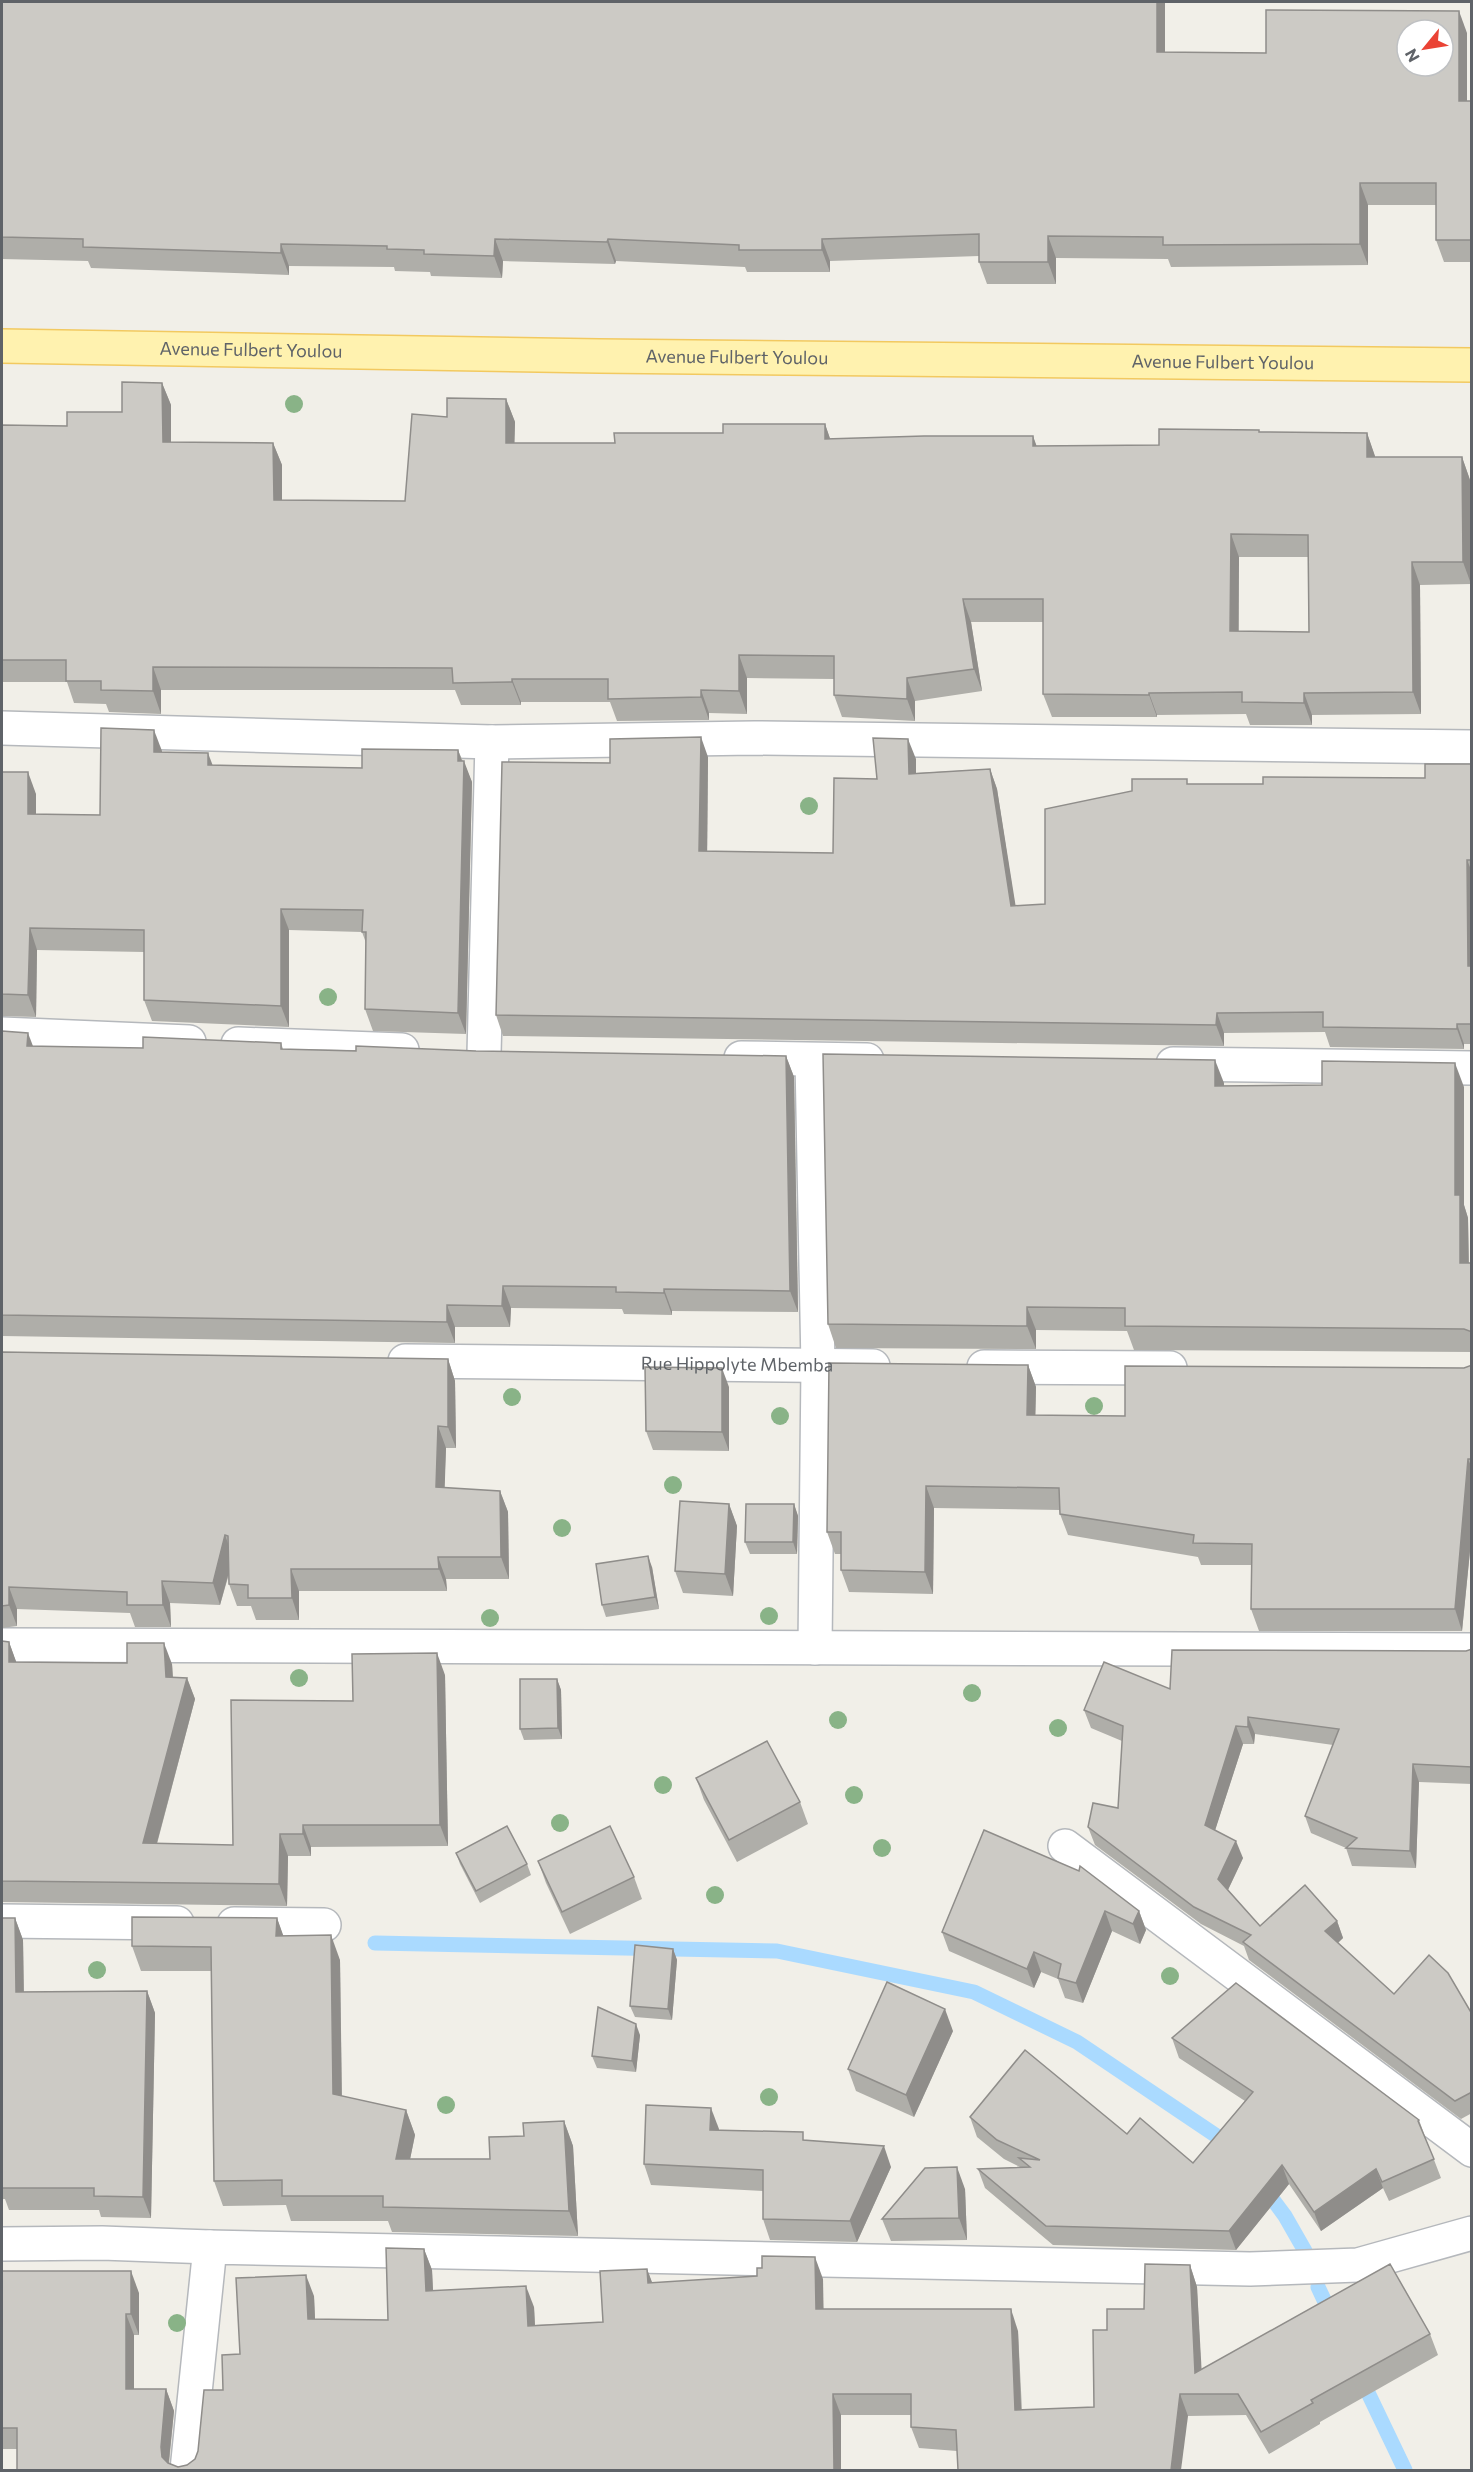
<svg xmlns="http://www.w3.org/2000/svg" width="1473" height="2472" viewBox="0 0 1473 2472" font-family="Commissioner,sans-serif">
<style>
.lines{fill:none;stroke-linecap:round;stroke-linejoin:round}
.stream{stroke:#aadaff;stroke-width:15}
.minor-casing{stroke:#b5b8bc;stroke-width:36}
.major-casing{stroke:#f2c960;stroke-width:36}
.minor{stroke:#fff;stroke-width:33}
.major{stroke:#fff2af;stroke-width:33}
.tree{fill:#89b387}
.wall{fill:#afaea9;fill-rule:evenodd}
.shaded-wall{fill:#8f8d8a}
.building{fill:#cccac5;stroke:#8f8d8a;stroke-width:1.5;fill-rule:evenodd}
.labels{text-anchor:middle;stroke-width:5;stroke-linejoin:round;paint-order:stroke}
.street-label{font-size:18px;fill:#5f6368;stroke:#fff}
</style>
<rect width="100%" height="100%" fill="#f1efe8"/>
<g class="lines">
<!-- stream -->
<g class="stream">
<polyline points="375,1943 777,1951 974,1992 1077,2042 1233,2147"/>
<polyline points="1262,2185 1285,2216 1305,2251"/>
<polyline points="1318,2287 1333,2319"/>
<polyline points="1360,2376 1405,2470"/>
</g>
<!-- minor casing -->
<g class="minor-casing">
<g id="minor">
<polyline points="2,728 492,742 754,738 1472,747"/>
<polyline points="2,1034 189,1042"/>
<polyline points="238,1044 402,1050"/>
<polyline points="484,1054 492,742"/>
<polyline points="741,1058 867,1060"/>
<polyline points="812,1060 818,1366 815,1648"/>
<polyline points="1173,1064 1472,1068"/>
<path id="s1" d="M405 1361 873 1366"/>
<polyline points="984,1367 1170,1368"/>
<polyline points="2,1645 1472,1650"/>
<polyline points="1065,1846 1472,2150"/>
<polyline points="2,1921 177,1923"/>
<polyline points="234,1924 324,1925"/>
<polyline points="2,2244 102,2243 210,2247"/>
<polyline points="187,2470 210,2247 1250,2269 1358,2265 1472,2233"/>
</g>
</g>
<!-- major casing -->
<g class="major-casing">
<g id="major">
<path id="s2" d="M2 346 599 356 1472 365"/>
</g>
</g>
<!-- minor -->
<use href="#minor" class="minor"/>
<!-- major -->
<use href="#major" class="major"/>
</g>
<!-- trees -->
<g class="tree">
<circle cx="294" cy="404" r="9"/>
<circle cx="809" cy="806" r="9"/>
<circle cx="328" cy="997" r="9"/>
<circle cx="512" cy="1397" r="9"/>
<circle cx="1094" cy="1406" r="9"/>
<circle cx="780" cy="1416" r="9"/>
<circle cx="673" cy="1485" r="9"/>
<circle cx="562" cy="1528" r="9"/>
<circle cx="769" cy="1616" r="9"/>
<circle cx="490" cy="1618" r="9"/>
<circle cx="299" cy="1678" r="9"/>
<circle cx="972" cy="1693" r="9"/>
<circle cx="838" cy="1720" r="9"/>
<circle cx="1058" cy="1728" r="9"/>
<circle cx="663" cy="1785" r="9"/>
<circle cx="854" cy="1795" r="9"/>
<circle cx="560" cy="1823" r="9"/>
<circle cx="882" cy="1848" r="9"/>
<circle cx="715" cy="1895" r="9"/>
<circle cx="97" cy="1970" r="9"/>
<circle cx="1170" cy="1976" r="9"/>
<circle cx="769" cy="2097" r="9"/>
<circle cx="446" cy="2105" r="9"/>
<circle cx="177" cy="2323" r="9"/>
</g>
<!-- wall -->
<g class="wall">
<polygon points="2,2 1165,52 1266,53 1467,33 1467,101 1472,101 1472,262 1444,262 1436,240 1436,205 1368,205 1368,265 1171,267 1168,259 1056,258 1056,284 987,284 979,262 979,256 830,261 830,272 747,272 745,267 616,261 615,264 503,261 502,278 431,276 430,272 395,271 394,267 289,266 289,275 91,268 88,261 2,259"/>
<path d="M162 383 171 405V442L273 443 282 465V500L405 501 447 417 506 399 515 422 514 443H615L825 424 830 439 1033 436 1036 446 1159 445 1260 432 1367 433 1375 457H1462L1470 480 1471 584 1420 585 1421 714 1312 715V725H1250L1246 714 1157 715V717H1052L1043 694V622H971L982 691 915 701V721L842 717 834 695V679L747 678V714L709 713V720L617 721 610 702H521V705H461L455 690H161V714L109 712 106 704 74 703 67 682H2V425L67 426 122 412ZM1239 557H1308L1309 632 1239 631Z"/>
<polygon points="458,750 472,782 466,1034 373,1031 365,1009 366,943 362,932 289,930 289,1027 152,1021 144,1000 144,952 37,950 36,1017 2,1016 2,772 36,794 36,814 100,815 162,752 212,765 362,768"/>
<polygon points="708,757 707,851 833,853 877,779 916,759 916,773 990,769 997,789 1015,906 1045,904 1189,784 1263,784 1425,778 1472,764 1472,1044 1464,1044 1464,1049 1330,1047 1325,1032 1224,1033 1224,1046 503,1036 496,1015 610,763"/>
<polygon points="2,1031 32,1046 143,1048 281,1043 283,1049 786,1056 794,1077 798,1312 672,1311 672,1315 624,1314 622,1309 511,1308 510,1327 455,1327 455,1343 2,1336"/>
<polygon points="1224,1083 1224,1086 1464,1087 1464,1205 1468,1218 1469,1263 1472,1263 1472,1352 1134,1350 1127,1331 1036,1330 1036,1349 836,1348 828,1324"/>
<polygon points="2,1352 448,1359 455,1381 456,1448 446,1448 444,1488 500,1491 508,1512 509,1579 446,1579 447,1591 299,1591 299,1620 256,1620 251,1606 237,1606 229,1584 229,1574 220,1605 170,1603 171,1627 135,1627 130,1613 17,1609 17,1626 2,1628"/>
<polygon points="1028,1365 1036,1387 1035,1415 1125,1416 1464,1368 1472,1365 1472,1531 1462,1631 1259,1631 1251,1609 1251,1565 1201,1565 1198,1557 1068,1535 1060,1514 1060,1510 934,1508 933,1594 849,1592 841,1570 841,1554 835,1554 827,1532"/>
<polygon points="729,1387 729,1451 653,1450 646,1431"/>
<polygon points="729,1504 737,1526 733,1596 683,1593 675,1571"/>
<polygon points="794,1504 798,1516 797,1554 750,1554 745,1542"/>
<polygon points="652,1567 659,1609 606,1617 602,1605"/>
<polygon points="2,1641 9,1642 16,1662 172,1664 173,1677 187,1678 195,1699 157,1844 233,1845 353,1701 445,1675 448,1846 311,1847 311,1856 288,1856 287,1906 2,1902"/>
<polygon points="1472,1649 1472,1784 1419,1782 1416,1868 1352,1866 1346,1848 1311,1833 1305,1816 1333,1745 1255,1734 1254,1744 1243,1744 1215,1830 1243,1858 1228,1890 1260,1926 1337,1921 1343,1938 1338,1943 1394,1994 1472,2014 1472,2113 1461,2119 1249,1960 1244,1946 1201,1924 1095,1845 1088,1827 1118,1808 1122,1741 1091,1728 1084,1710 1170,1689 1466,1651"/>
<polygon points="557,1679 561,1690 562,1739 524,1740 520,1729"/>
<polygon points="696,1778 800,1802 808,1824 737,1862 704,1800"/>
<polygon points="984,1830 1139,1911 1146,1930 1140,1944 1112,1931 1083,2003 1065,1998 1058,1979 1041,1972 1034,1988 949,1951 942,1932"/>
<polygon points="456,1853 527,1864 531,1875 480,1903 460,1864"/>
<polygon points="538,1861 634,1877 642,1899 570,1934 546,1883"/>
<polygon points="2,1918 15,1918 23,1940 24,1992 147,1991 155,2013 151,2218 101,2217 99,2210 9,2210 5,2199 2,2199"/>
<polygon points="277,1918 283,1936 340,1960 342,2096 406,2110 415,2135 410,2159 490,2159 524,2136 564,2121 573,2146 578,2236 392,2232 388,2221 291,2221 286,2205 223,2206 214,2181 211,1971 141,1971 132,1946"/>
<polygon points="673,1949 677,1960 672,2020 635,2017 630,2006"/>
<polygon points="953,2031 914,2117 856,2091 848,2069"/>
<polygon points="640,2035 636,2072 597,2068 592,2056"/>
<polygon points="1172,2038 1419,2120 1426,2139 1441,2178 1389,2201 1383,2188 1321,2231 1289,2184 1236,2250 1053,2245 985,2188 978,2169 1022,2168 1004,2159 977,2137 970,2117 1127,2134 1193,2163 1245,2101 1179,2058"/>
<polygon points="719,2130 806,2140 891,2167 857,2242 770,2240 763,2219 763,2191 651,2185 644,2164"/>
<polygon points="965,2189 967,2240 891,2241 882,2219"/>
<polygon points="424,2249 432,2270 433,2290 534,2307 535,2325 603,2322 647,2269 652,2283 823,2279 823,2309 1018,2331 1022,2410 1094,2407 1107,2330 1144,2309 1190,2265 1197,2287 1201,2370 1430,2334 1438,2355 1320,2422 1320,2424 1269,2454 1246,2415 1188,2416 957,2451 919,2448 911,2427 911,2415 841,2415 841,2470 17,2470 17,2449 2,2449 2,2271 139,2293 139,2335 134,2335 134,2389 166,2389 174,2411 169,2464 178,2467 187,2465 195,2459 223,2390 240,2354 314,2296 315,2319 388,2320"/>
</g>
<!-- shaded-wall -->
<g class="shaded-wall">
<polygon points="1157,2 1165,2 1165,74 1157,52"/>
<polygon points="1459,11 1467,33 1467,122 1459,101"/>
<polygon points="1360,183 1368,205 1368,265 1360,244"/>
<polygon points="1048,236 1056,258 1056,284 1048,262"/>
<polygon points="495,239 503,261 502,278 494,256"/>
<polygon points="608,239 616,261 615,264 607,242"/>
<polygon points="822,239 830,261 830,272 822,250"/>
<polygon points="281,244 289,266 289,275 281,253"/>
<polygon points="162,383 171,405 171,465 163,442"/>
<polygon points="506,399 515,422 514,465 506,443"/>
<polygon points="825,424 833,447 825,439"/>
<polygon points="1367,433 1375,456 1375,480 1367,457"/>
<polygon points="1033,436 1041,458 1033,446"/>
<polygon points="273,443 282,465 282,522 274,500"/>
<polygon points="1462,457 1470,480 1471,584 1463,562"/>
<polygon points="1231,534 1239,557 1238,654 1230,631"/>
<polygon points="1412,562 1420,585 1421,714 1413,692"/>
<polygon points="963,599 971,622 982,691 974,669"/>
<polygon points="739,655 747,678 747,714 739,691"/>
<polygon points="153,667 161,690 161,714 153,691"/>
<polygon points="907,678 915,701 915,721 907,699"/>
<polygon points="512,679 521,702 521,705 512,682"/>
<polygon points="701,690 709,713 709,720 701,697"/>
<polygon points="1149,693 1157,715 1157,717 1149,695"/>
<polygon points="1304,693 1312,715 1312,725 1304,703"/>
<polygon points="154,730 162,751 162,774 154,752"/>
<polygon points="701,737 708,757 707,871 699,851"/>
<polygon points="908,739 916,759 916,794 909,774"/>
<polygon points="458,750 464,767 464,761 472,782 466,1034 458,1013"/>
<polygon points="208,753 216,774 208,765"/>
<polygon points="990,769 997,789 1019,927 1011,906"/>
<polygon points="28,772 36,794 36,835 28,814"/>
<polygon points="1467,860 1472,872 1472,976 1468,966"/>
<polygon points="281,909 289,930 289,1027 281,1006"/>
<polygon points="30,928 37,950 36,1017 28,995"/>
<polygon points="1217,1013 1224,1033 1224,1046 1216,1025"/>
<polygon points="1457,1024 1464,1044 1464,1049 1457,1029"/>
<polygon points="28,1033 36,1054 27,1046"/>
<polygon points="786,1056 794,1077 798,1312 790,1291"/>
<polygon points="1215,1060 1224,1083 1223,1109 1215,1086"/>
<polygon points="1455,1063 1464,1087 1464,1205 1468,1218 1469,1286 1460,1263 1455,1195"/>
<polygon points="503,1286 511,1308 510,1327 502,1306"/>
<polygon points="664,1289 672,1311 672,1315 664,1293"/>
<polygon points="447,1305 455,1327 455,1343 447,1322"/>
<polygon points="1027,1307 1036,1330 1036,1349 1027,1326"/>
<polygon points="448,1359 455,1381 456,1448 448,1427"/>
<polygon points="1028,1365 1036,1387 1035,1437 1027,1415"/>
<polygon points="722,1368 729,1387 729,1451 722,1432"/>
<polygon points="438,1426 446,1448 444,1509 436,1487"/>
<polygon points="1468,1459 1472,1468 1472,1531 1462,1631 1455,1609"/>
<polygon points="926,1486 934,1508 933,1594 925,1572"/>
<polygon points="500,1491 508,1512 509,1579 501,1557"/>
<polygon points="729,1504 737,1526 733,1596 725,1574"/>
<polygon points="794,1504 798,1516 797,1554 793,1542"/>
<polygon points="225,1535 233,1557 220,1605 213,1583"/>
<polygon points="648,1556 652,1567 659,1609 655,1597"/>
<polygon points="438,1557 446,1579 447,1591 439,1569"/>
<polygon points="291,1569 299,1591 299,1620 292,1598"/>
<polygon points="162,1581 170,1603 171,1627 163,1605"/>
<polygon points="9,1587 17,1609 17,1626 9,1605"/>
<polygon points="9,1642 17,1664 9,1662"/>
<polygon points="164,1643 172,1664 174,1699 166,1677"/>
<polygon points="437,1653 445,1675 448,1846 440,1825"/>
<polygon points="187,1678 195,1699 151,1865 143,1843"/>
<polygon points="557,1679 561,1690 562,1739 558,1728"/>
<polygon points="1248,1717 1255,1734 1254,1744 1248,1727"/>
<polygon points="1236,1726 1243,1744 1211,1843 1205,1825"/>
<polygon points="1413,1764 1419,1782 1416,1868 1410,1851"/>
<polygon points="303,1825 311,1847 311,1856 303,1834"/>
<polygon points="280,1834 288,1856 287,1906 279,1884"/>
<polygon points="1236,1841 1243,1858 1225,1896 1218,1879"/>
<polygon points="1105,1911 1112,1931 1083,2003 1076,1983"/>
<polygon points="1139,1911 1146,1930 1140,1944 1133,1924"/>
<polygon points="15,1918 23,1940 24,2014 16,1992"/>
<polygon points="277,1918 286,1943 276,1936"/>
<polygon points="1337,1921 1343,1938 1332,1948 1325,1931"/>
<polygon points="331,1935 340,1960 342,2119 333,2094"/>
<polygon points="673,1949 677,1960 672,2020 668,2009"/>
<polygon points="1034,1952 1041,1972 1034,1988 1027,1969"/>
<polygon points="147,1991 155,2013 151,2218 143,2197"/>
<polygon points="945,2009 953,2031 914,2117 906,2095"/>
<polygon points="636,2024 640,2035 636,2072 632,2061"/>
<polygon points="711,2108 719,2129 718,2151 710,2130"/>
<polygon points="406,2110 415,2135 405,2184 396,2159"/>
<polygon points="564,2121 573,2146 578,2236 569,2211"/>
<polygon points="884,2146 891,2167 857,2242 850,2221"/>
<polygon points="1282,2165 1289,2184 1236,2250 1229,2231"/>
<polygon points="957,2167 965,2189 967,2240 959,2218"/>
<polygon points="1376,2169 1383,2188 1321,2231 1314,2212"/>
<polygon points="424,2249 432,2270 434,2312 426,2291"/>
<polygon points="815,2257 823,2279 824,2331 816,2309"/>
<polygon points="1190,2265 1197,2287 1203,2395 1195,2373"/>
<polygon points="647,2269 655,2290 648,2283"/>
<polygon points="131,2271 139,2293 139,2335 131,2314"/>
<polygon points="306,2275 314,2296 316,2341 308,2319"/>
<polygon points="526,2286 534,2307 536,2347 528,2326"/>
<polygon points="1011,2309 1018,2331 1022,2432 1015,2410"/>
<polygon points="126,2314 134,2335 134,2411 126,2389"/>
<polygon points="166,2389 174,2411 168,2469 162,2457 161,2447"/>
<polygon points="833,2394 841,2415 841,2470 834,2470"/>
<polygon points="1180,2394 1188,2416 1181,2470 1171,2470"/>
</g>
<!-- building -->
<g class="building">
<path d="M2 2H1157V52L1266 53V10L1459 11V101H1472V240H1436V183H1360V244L1163 245V237L1048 236V262H979V234L822 239V250H739V245L608 239 607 242 495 239 494 256 424 254V250L387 249V246L281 244V253L83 247V239L2 237ZM1407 30H1443V66H1407Z"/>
<path d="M122 382 162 383 163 442 273 443 274 500 405 501 412 414 447 417V398L506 399V443H615L614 433H723V424H825V439L924 436H1033V446L1159 445V429L1259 430V432L1367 433V457H1462L1463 562H1412L1413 692 1304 693V703L1242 702V692L1149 693V695L1043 694V599H963L974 669 907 678V699L834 695V656L739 655V691L701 690V697L608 699V679H512V682L453 683 452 668 153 667V691L101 690V681H66V660H2V425L67 426V412H122ZM1231 534 1308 535 1309 632 1230 631Z"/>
<polygon points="101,728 154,730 154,752 208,753 208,765 362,768 362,749 458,750 458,761 464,761 458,1013 365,1009 366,932 362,932 363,910 281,909 281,1006 144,1000 144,930 30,928 28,995 2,994 2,772 28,772 28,814 100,815"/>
<polygon points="701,737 699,851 833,853 834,778 877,779 873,738 908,739 909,774 990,769 1011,906 1045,904 1045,809 1132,791 1132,779 1187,779 1187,784 1263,784 1263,777 1425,778 1425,764 1472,764 1472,860 1467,860 1468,966 1472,966 1472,1024 1457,1024 1457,1029 1323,1027 1323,1012 1217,1013 1216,1025 496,1015 502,762 610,763 610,739"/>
<polygon points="2,1031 28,1033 27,1046 143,1048 143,1037 281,1043 281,1049 356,1051 356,1046 476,1051 786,1056 790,1291 664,1289 664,1293 616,1292 616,1287 503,1286 502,1306 447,1305 447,1322 2,1315"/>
<polygon points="823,1054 1215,1060 1215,1086 1322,1085 1322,1061 1455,1063 1455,1195 1460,1195 1460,1263 1472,1263 1472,1332 1464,1329 1125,1326 1125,1308 1027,1307 1027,1326 828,1324"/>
<polygon points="2,1352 448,1359 448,1427 438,1426 436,1487 500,1491 501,1557 438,1557 439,1569 291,1569 292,1598 248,1598 248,1585 229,1584 228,1536 225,1535 213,1583 162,1581 163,1605 127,1605 127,1592 9,1587 9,1605 2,1606"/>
<polygon points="829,1363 1028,1365 1027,1415 1125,1416 1125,1366 1464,1368 1472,1365 1472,1459 1468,1459 1455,1609 1251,1609 1252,1544 1193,1543 1194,1535 1060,1514 1059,1488 926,1486 925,1572 841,1570 841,1532 827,1532"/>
<polygon points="645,1367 722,1368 722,1432 646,1431"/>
<polygon points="680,1501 729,1504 725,1574 675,1571"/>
<polygon points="746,1504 794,1504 793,1542 745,1542"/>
<polygon points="648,1556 655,1597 602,1605 596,1564"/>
<polygon points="2,1641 9,1642 9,1662 127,1663 127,1643 164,1643 166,1677 187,1678 143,1843 233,1845 231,1700 353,1701 352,1654 437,1653 440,1825 303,1825 303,1834 280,1834 279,1884 2,1881"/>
<polygon points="1472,1649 1472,1767 1413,1764 1410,1851 1346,1848 1357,1838 1305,1816 1339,1729 1248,1717 1248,1727 1236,1726 1205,1825 1236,1841 1218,1879 1260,1926 1305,1885 1337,1921 1325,1931 1394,1994 1429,1955 1448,1973 1472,2014 1472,2092 1455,2101 1243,1942 1251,1935 1194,1907 1088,1827 1093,1803 1118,1808 1123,1726 1084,1710 1104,1662 1170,1689 1172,1650 1466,1651"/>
<polygon points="520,1679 557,1679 558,1728 520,1729"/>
<polygon points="767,1741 800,1802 729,1840 696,1778"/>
<polygon points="507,1826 527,1864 476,1891 456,1853"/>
<polygon points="610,1826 634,1877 562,1912 538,1861"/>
<polygon points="984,1830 1079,1871 1080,1866 1139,1911 1133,1924 1105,1911 1076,1983 1058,1978 1061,1964 1034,1952 1027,1969 942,1932"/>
<polygon points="132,1917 277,1918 276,1936 331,1935 333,2094 406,2110 396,2159 490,2159 489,2137 524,2136 523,2123 564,2121 569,2211 383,2207 383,2196 282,2196 282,2180 214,2181 211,1947 132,1946"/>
<polygon points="2,1918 15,1918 16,1992 147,1991 143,2197 94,2196 94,2188 2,2188"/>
<polygon points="635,1945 673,1949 668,2009 630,2006"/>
<polygon points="887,1982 945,2009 906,2095 848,2069"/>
<polygon points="1236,1983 1419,2120 1418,2121 1434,2159 1382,2182 1376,2169 1314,2212 1282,2165 1229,2231 1046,2226 978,2169 1030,2167 1019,2158 1040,2160 997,2140 970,2117 1025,2050 1127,2134 1140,2118 1193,2163 1253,2092 1172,2038"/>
<polygon points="598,2007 636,2024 632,2061 592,2056"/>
<polygon points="646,2105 711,2108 710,2130 803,2132 803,2140 884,2146 850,2221 763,2219 763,2170 644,2164"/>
<polygon points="957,2167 959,2218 882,2219 925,2168"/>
<polygon points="386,2248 424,2249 426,2291 526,2286 528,2326 603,2322 600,2271 647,2269 648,2283 757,2276 757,2268 762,2268 762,2256 815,2257 816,2309 1011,2309 1015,2410 1094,2407 1093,2330 1107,2330 1107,2309 1144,2309 1145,2264 1190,2265 1195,2373 1390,2264 1430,2334 1311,2400 1313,2403 1261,2432 1238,2394 1180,2394 1171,2470 958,2470 956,2430 911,2427 911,2394 833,2394 834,2470 17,2470 17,2428 2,2428 2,2271 131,2271 131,2314 126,2314 126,2389 166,2389 161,2447 162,2457 168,2463 178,2467 187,2465 195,2459 198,2451 204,2390 223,2390 222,2355 240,2354 236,2278 306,2275 308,2319 388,2320"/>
</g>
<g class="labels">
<!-- street labels -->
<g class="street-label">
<text dy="6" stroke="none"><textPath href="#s2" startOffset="249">Avenue Fulbert Youlou</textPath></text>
<text dy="6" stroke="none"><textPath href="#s2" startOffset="735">Avenue Fulbert Youlou</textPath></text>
<text dy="6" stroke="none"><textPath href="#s2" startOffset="1221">Avenue Fulbert Youlou</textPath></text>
<text dy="6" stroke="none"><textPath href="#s1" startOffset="332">Rue Hippolyte Mbemba</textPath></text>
</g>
</g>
<!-- border -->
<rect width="1473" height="2472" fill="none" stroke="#5f6368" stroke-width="6"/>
<!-- north arrow -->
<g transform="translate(1425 48) rotate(240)"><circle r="28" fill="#ffffff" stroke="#bfc1c3" stroke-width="1.5"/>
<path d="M0-4.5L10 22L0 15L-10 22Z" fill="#ea4335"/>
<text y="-9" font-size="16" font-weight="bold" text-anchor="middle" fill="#5f6368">N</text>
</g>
</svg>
